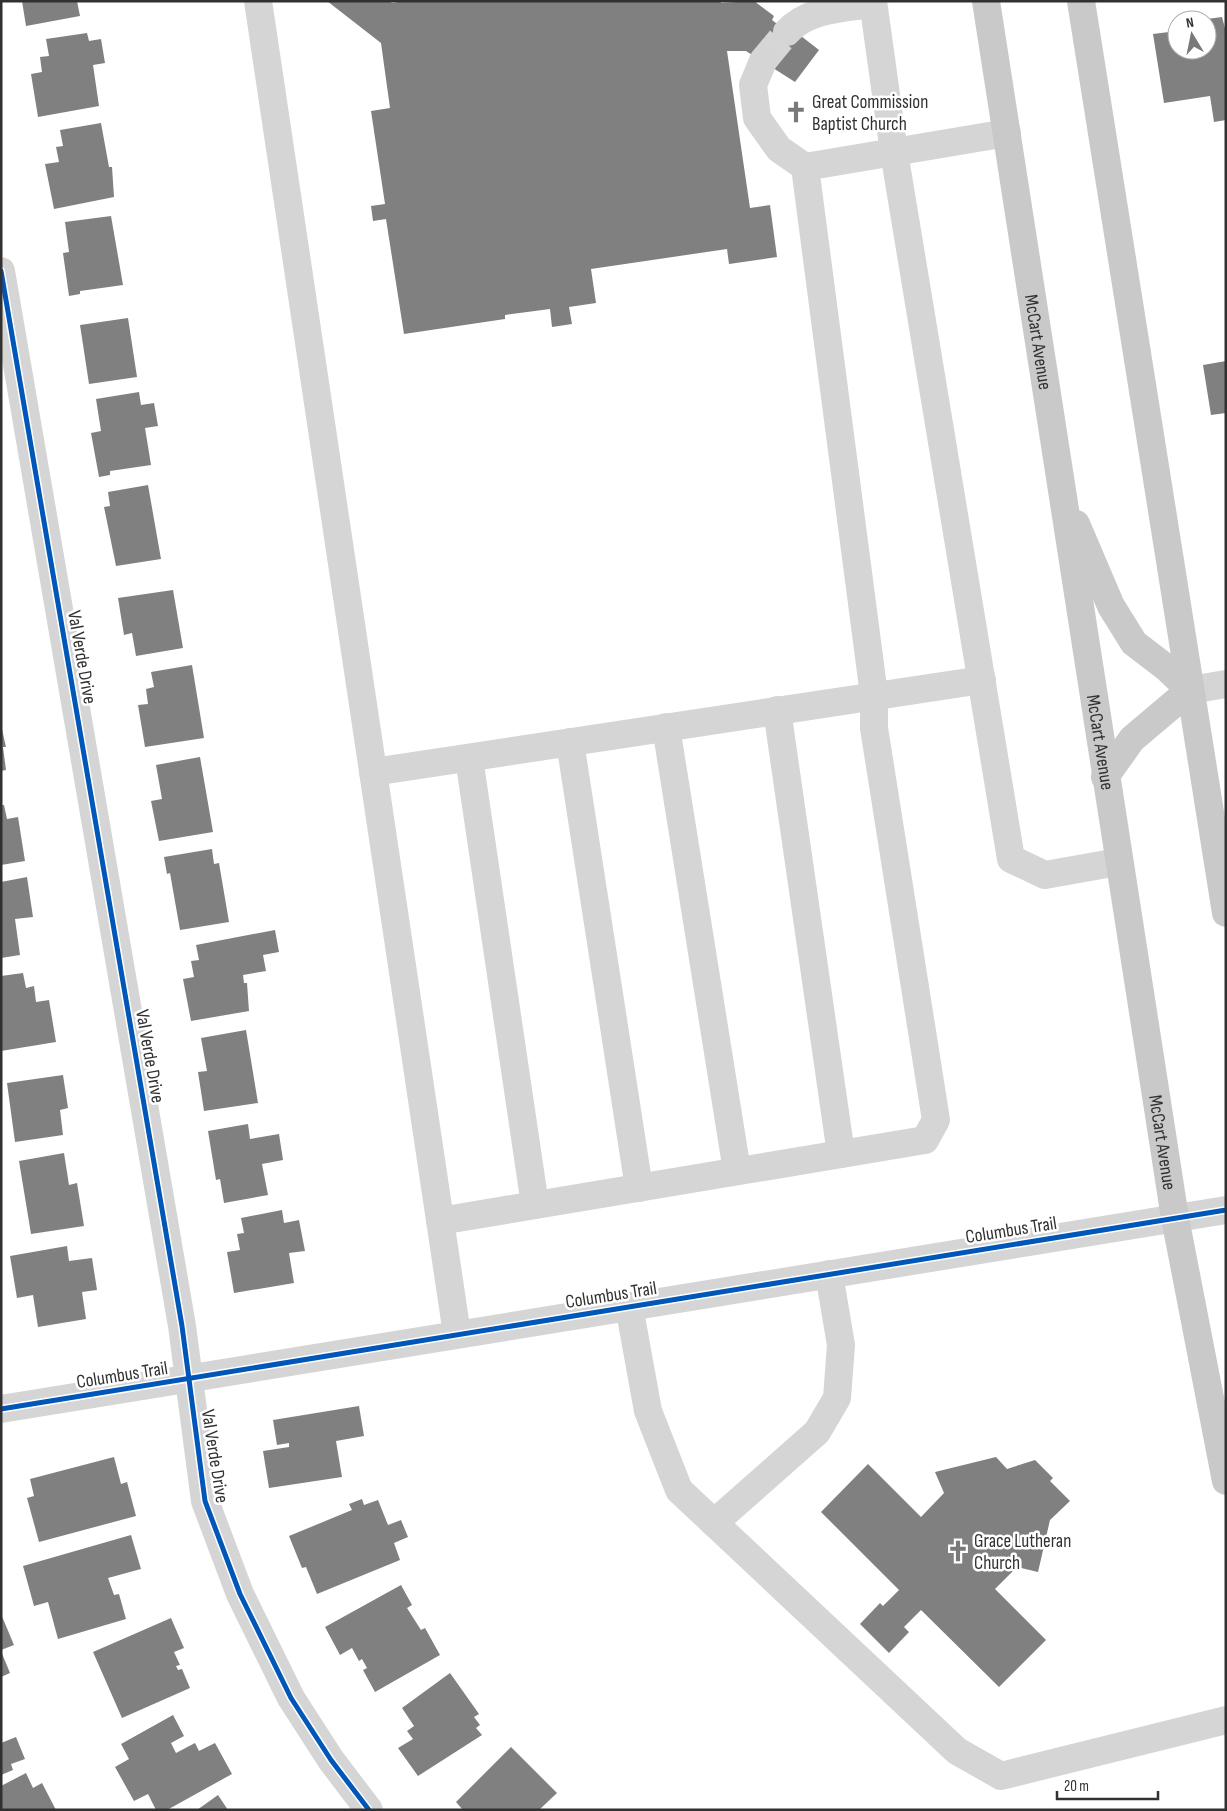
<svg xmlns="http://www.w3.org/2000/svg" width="1227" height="1811" viewBox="0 0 1227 1811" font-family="'Sofia Sans Condensed',sans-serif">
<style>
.building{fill:#808080}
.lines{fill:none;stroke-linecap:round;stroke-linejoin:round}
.minor-tunnel{stroke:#d6d6d6;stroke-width:28;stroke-dasharray:28 14;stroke-linecap:butt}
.minor{stroke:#d5d5d5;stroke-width:28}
.major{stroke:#c9c9c9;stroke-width:28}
.cycleway-casing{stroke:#fff;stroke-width:8}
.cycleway{stroke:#0057b8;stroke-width:5}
.labels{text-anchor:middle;stroke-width:5;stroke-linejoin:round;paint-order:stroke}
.poi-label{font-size:19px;fill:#313131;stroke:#fff;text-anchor:start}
.street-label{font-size:19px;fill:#313131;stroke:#fff}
</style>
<rect width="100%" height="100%" fill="#fff"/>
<!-- building -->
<g class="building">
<polygon points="22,1 77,1 80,16 26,26"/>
<polygon points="327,1 390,1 392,3 405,1 720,1 721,3 754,1 774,16 772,20 797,39 801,36 819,50 795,82 746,51 727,51 750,208 770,205 777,257 729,264 727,249 591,269 596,303 569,307 572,324 552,327 550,309 505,315 505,319 404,334 386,219 373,221 371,206 385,204 371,111 390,108 381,43"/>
<polygon points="1222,17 1226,32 1226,120 1214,122 1210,96 1164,103 1153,34 1177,31 1177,50 1207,50 1207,19"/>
<polygon points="87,33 89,41 101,39 105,63 93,65 99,106 38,117 31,74 42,72 40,57 49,56 46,39"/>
<polygon points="101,123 109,167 112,167 114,197 54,209 45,164 59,162 56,147 63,146 60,130"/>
<polygon points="111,216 123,285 80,291 80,294 69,296 63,253 69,252 65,222"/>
<polygon points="128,318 137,377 89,384 80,325"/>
<polygon points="1226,361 1226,413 1211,415 1203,365"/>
<polygon points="139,392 141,405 154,403 158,426 145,428 151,465 110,471 110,475 99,477 91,433 101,431 96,399"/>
<polygon points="148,485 161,559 116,566 104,507 110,506 108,492"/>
<polygon points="173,590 183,648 136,656 132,633 124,635 118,598"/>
<polygon points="192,665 204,738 145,747 138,705 148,704 146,689 154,687 151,672"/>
<polygon points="1,725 6,747 3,747 6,770 1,771"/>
<polygon points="200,757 213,832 159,841 151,801 162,799 156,765"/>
<polygon points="1,805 4,805 7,819 18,817 25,861 1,865"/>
<polygon points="212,849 214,864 219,863 229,922 180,930 170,873 167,874 164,857"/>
<polygon points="27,877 33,917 15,919 20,955 1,958 1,882"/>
<polygon points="275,930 279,952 263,955 266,971 243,975 244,983 247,983 249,1011 191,1021 183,979 194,977 191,961 199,960 196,945"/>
<polygon points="23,973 26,988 34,986 36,1002 49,1000 56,1042 1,1051 1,976"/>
<polygon points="246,1030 258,1103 204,1111 198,1072 207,1071 201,1038"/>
<polygon points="63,1075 68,1108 60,1110 63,1135 15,1142 7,1083"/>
<polygon points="248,1124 250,1139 279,1134 283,1160 262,1164 268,1195 224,1203 220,1179 216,1180 208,1131"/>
<polygon points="64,1153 69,1185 77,1183 84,1226 31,1234 19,1161"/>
<polygon points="282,1210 284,1223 299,1220 305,1251 289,1253 294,1283 234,1293 227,1252 240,1250 237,1234 244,1233 241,1218"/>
<polygon points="67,1246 69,1261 92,1258 97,1290 82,1292 86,1319 38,1327 33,1295 17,1298 10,1256"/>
<polygon points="359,1406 364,1436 336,1441 342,1477 269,1488 263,1451 289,1447 289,1443 277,1445 273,1420"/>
<polygon points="114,1457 121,1484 127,1482 136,1516 39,1542 27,1498 34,1496 30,1479"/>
<polygon points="996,1457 1007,1469 1035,1460 1053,1478 1050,1481 1070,1501 1050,1520 1038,1572 1017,1567 995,1589 1046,1640 999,1687 921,1610 904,1627 909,1632 889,1653 860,1624 880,1603 883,1606 899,1590 821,1512 868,1464 921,1517 944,1493 935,1472"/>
<polygon points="362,1499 364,1505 378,1500 388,1525 401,1520 408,1537 394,1543 400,1560 317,1594 306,1567 302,1568 289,1536 352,1510 349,1504"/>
<polygon points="131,1535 141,1569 108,1578 114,1595 119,1594 126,1619 58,1639 48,1602 34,1606 23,1566"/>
<polygon points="401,1585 412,1605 407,1608 421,1630 425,1628 440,1655 375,1692 363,1670 367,1668 362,1659 359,1661 352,1648 340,1655 325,1627"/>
<polygon points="1,1614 14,1645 1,1650"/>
<polygon points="171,1618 184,1648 174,1652 180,1665 176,1666 178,1670 182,1669 190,1688 122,1718 93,1652"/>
<polygon points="1,1651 10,1673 1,1677"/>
<polygon points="450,1673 479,1714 474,1717 480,1725 476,1728 482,1735 418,1776 398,1748 413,1739 407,1731 414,1726 402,1708"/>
<polygon points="173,1715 184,1736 171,1743 176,1753 195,1743 199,1751 215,1743 232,1774 167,1810 156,1810 148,1794 134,1801 115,1767 129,1759 121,1744"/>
<polygon points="16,1737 25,1759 11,1764 13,1770 1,1775 1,1743"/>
<polygon points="511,1747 557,1793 539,1810 463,1810 456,1802"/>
<polygon points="26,1773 33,1788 42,1783 56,1810 1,1810 1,1786"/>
<polygon points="218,1795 228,1810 197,1810"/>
</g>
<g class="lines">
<!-- minor-tunnel -->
<polyline class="minor-tunnel" points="763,61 787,32"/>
<!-- minor -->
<g class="minor">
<polyline points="258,1 457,1334"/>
<path d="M787 32C807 9 845 8 873 4"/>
<polyline points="763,61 753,85 757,118 779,149 805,167 894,152 873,1"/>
<polyline points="1007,133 894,152 1011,859 1045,875 1118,862"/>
<polyline points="1,271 182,1326 205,1501 240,1594 291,1698 331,1760 369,1810"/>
<polyline points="1190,690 1226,684"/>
<polyline points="777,710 841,1154"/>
<polyline points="666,727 737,1171"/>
<polyline points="570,742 639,1188"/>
<polyline points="469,758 535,1205"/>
<polyline points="373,772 982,680"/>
<polyline points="440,1221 925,1140 936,1120 874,728 874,695 805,167"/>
<polyline points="629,1306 648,1411 679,1490 957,1751 1001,1776 1226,1720"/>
<polyline points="1,1409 1226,1210"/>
<polyline points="714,1523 817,1432 837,1398 841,1345 829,1274"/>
</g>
<!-- major -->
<g class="major">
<path id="s1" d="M986 1 1175 1218 1226 1481"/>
<polyline points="1081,1 1226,913"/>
<polyline points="1076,524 1111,606 1134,643 1168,669 1190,690"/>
<polyline points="1105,777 1132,739 1190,690"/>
</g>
<!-- cycleway casing -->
<g class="cycleway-casing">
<g id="cycleway">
<polyline points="1,271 182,1326 205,1501 240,1594 291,1698 331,1760 369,1810"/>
<polyline points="1,1409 1226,1210"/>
</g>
</g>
<!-- cycleway -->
<use href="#cycleway" class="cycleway"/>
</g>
<!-- icons -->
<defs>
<g id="church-bare" transform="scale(1.725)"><path d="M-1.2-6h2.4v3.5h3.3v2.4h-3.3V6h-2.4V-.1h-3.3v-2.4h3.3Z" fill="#797979" stroke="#fff" stroke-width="2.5" paint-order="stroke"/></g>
</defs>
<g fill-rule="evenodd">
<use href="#church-bare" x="796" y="112"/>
<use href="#church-bare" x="958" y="1551"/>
</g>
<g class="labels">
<!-- poi labels -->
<g class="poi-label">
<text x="812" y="108">Great Commission<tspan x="812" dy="22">Baptist Church</tspan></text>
<text x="974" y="1547">Grace Lutheran<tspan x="974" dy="22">Church</tspan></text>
</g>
<!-- street labels -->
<g class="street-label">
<text dy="7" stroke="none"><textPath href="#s1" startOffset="345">McCart Avenue</textPath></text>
<text transform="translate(83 657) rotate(80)" y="7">Val Verde Drive</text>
<text dy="7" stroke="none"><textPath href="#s1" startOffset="750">McCart Avenue</textPath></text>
<text transform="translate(151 1056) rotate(80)" y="7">Val Verde Drive</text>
<text dy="7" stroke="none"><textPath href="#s1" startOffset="1155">McCart Avenue</textPath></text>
<text transform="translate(1011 1229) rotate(-9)" y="7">Columbus Trail</text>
<text transform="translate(611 1294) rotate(-9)" y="7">Columbus Trail</text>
<text transform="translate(122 1374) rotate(-9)" y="7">Columbus Trail</text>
<text transform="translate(216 1456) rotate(81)" y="7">Val Verde Drive</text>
</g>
</g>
<!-- border -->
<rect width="1227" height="1811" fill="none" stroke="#313131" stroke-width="5"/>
<!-- north arrow -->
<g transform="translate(1192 35) rotate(350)"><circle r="24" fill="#ffffff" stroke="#adadad"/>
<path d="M0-4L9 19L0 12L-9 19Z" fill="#797979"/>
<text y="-8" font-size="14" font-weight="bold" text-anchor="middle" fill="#313131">N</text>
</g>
<!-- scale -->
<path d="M1057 1791v8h101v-8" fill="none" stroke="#313131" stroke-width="2.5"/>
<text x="1064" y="1791" font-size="15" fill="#313131" stroke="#ffffff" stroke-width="4" paint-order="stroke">20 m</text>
</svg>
